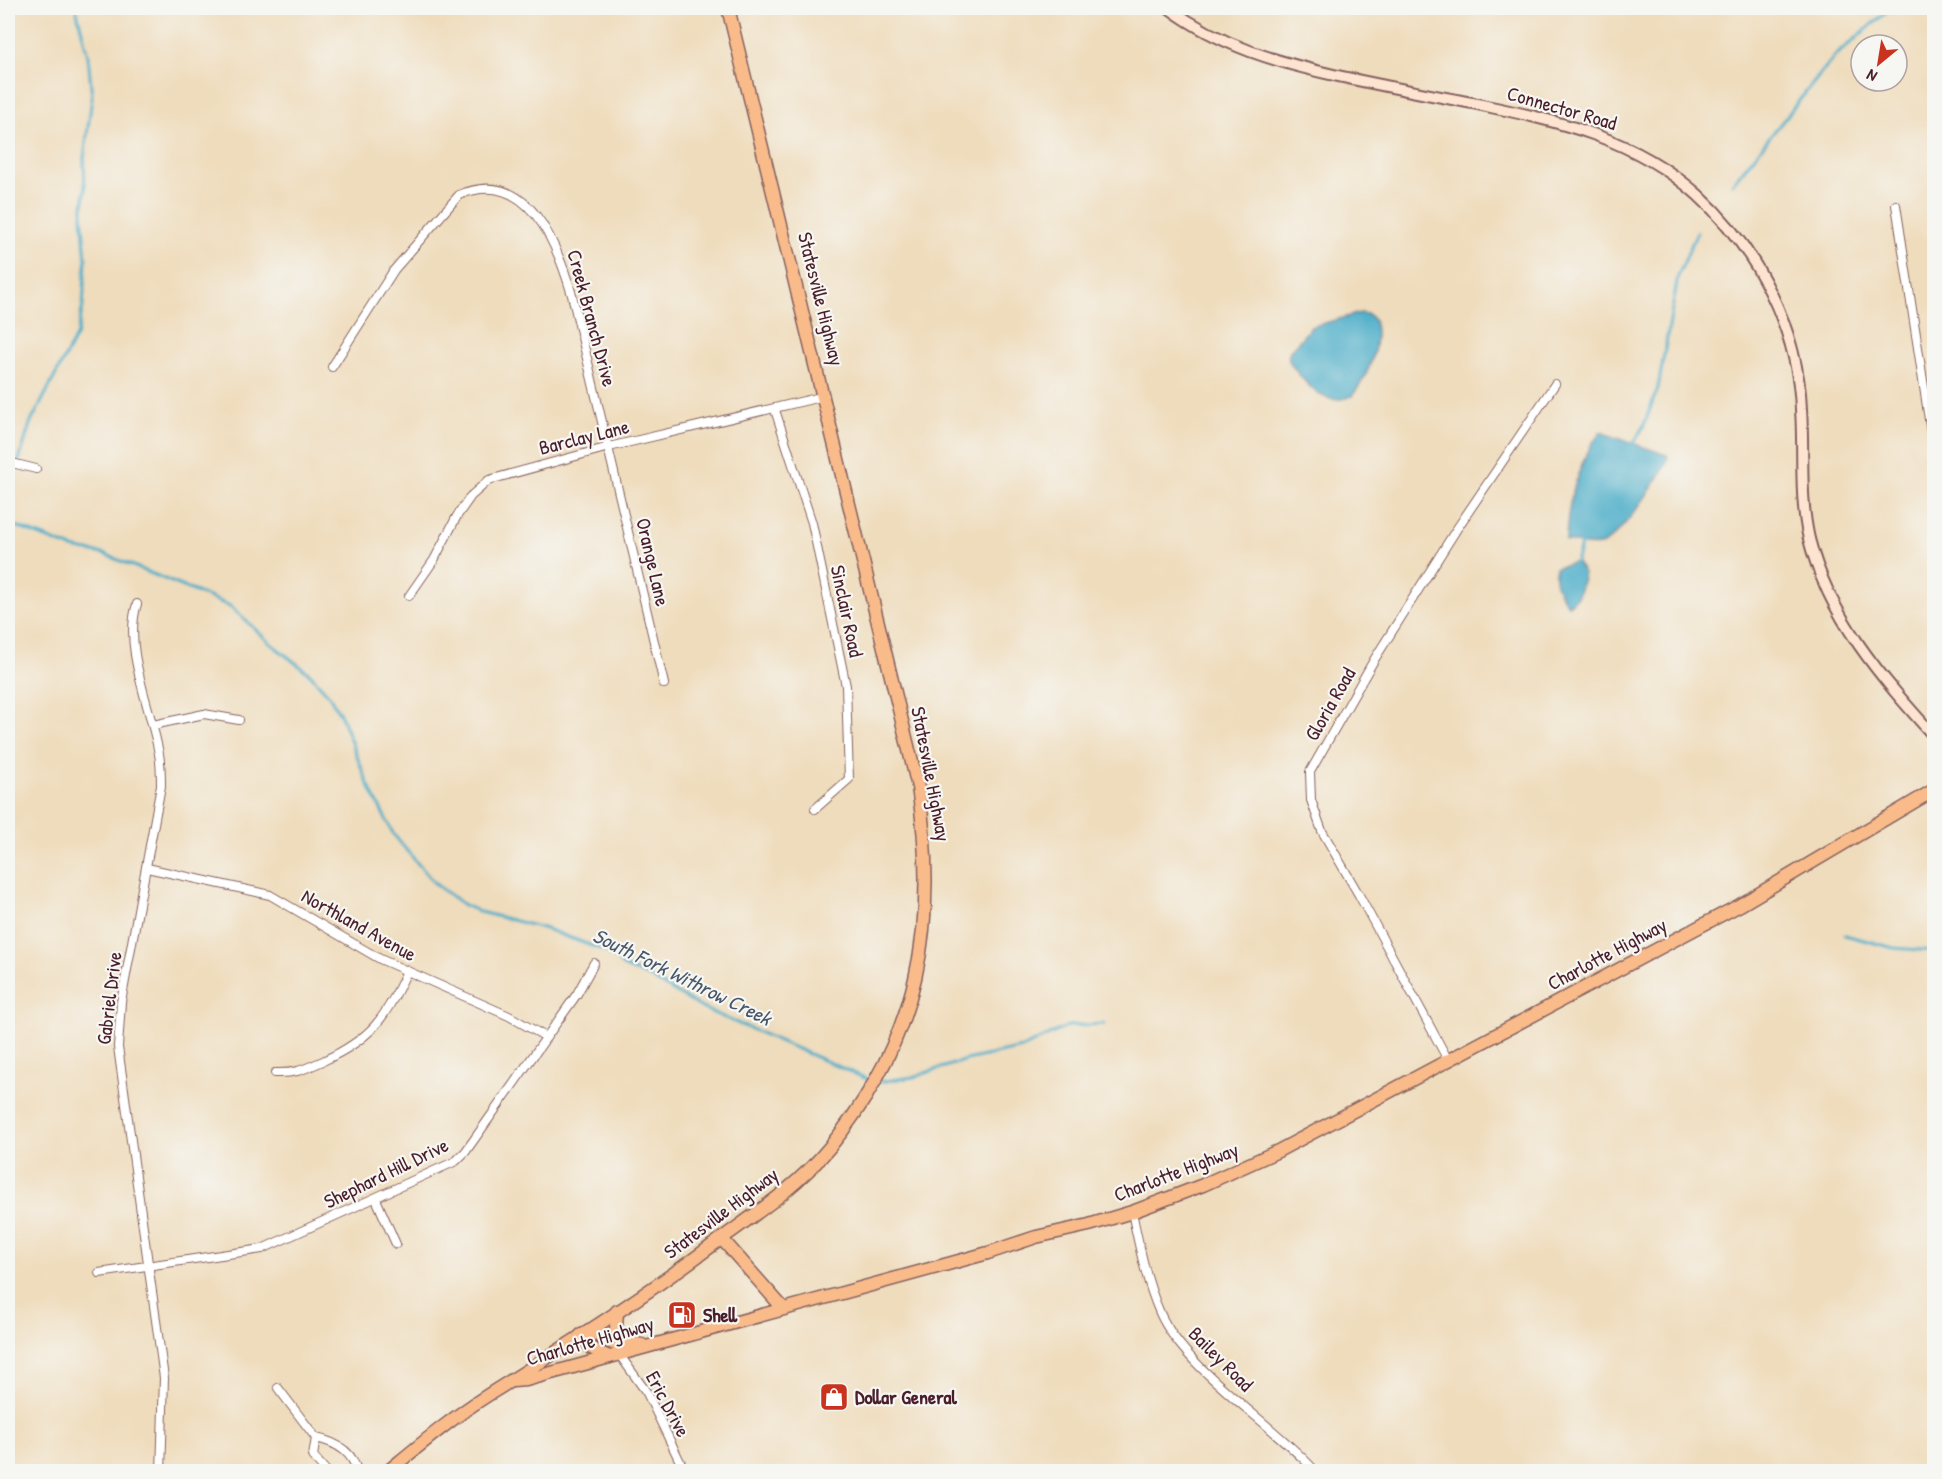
<svg xmlns="http://www.w3.org/2000/svg" width="1942" height="1479" viewBox="0 0 1942 1479" font-family="'Patrick Hand',sans-serif">
<style>
.water{fill:#48acc8;stroke:#49667a;stroke-width:1.5}
.lines{fill:none;stroke-linecap:round;stroke-linejoin:round}
.stream{stroke:#48acc8;stroke-width:3}
.street-casing{stroke:#84615e;stroke-width:10}
.secondary-casing{stroke:#84615e;stroke-width:14}
.primary-casing{stroke:#84615e;stroke-width:15}
.street{stroke:#fff;stroke-width:8}
.secondary{stroke:#fde4d1;stroke-width:10}
.primary{stroke:#fabb8b;stroke-width:12}
.labels{text-anchor:middle;stroke-width:4.5;stroke-linejoin:round;paint-order:stroke}
.street-label{font-size:20px;fill:#4a1f2b;stroke:#f6f6f2}
.poi-label{font-size:20px;font-weight:bold;fill:#4a1f2b;stroke:#f6f6f2;text-anchor:start}
.water-label{font-size:21px;font-style:italic;fill:#49576a;stroke:#f6f6f2}
</style>
<rect width="100%" height="100%" fill="#f6f6f2"/>
<filter id="ink" filterUnits="userSpaceOnUse"><feTurbulence type="fractalNoise" baseFrequency=".0167" numOctaves="2"/><feDisplacementMap in="SourceGraphic" scale="12" xChannelSelector="R" yChannelSelector="G"/><feConvolveMatrix kernelMatrix="1 2 1 2 8 2 1 2 1" color-interpolation-filters="sRGB"/></filter>
<filter id="wash" filterUnits="userSpaceOnUse"><feTurbulence type="fractalNoise" baseFrequency=".008" numOctaves="4" result="noise"/><feDisplacementMap in="SourceGraphic" scale="24" xChannelSelector="R" yChannelSelector="G"/><feGaussianBlur stdDeviation="1.35" result="paint"/><feColorMatrix in="noise" values="0 0 0 0 0 0 0 0 0 0 0 0 0 0 0 0 0 1.4 0 .05"/><feComposite in="paint" operator="in"/></filter>
<g filter="url(#wash)">
<rect width="100%" height="100%" fill="#efdcbc"/>
<!-- water -->
<g class="water">
<path d="M1360 313 1367 314 1374 319C1381 345 1369 375 1352 396 1327 407 1311 390 1297 372 1291 364 1286 360 1290 351L1311 327Z"/>
<path d="M1600 432 1667 455 1668 459C1661 478 1620 536 1603 544 1593 548 1577 543 1566 541 1567 503 1578 462 1600 432Z"/>
<path d="M1576 562 1584 573C1581 585 1580 599 1568 605 1559 592 1552 583 1556 567Z"/>
</g>
<g class="lines">
<!-- stream -->
<g class="stream">
<polyline points="1732,184 1835,56 1891,8"/>
<polyline points="1633,445 1644,425 1658,388 1678,276 1697,232"/>
<polyline points="8,475 19,460 30,424 77,334 83,306 86,259 82,216 85,190 84,158 92,97 88,56 76,8"/>
<polyline points="8,523 72,548 104,554 230,606 270,643 310,674 328,694 340,714 368,784 394,835 435,884 464,905 480,912 543,928 606,951 623,966 651,978 702,1008 872,1081"/>
<polyline points="1575,565 1582,542"/>
<polyline points="1845,935 1894,948 1934,951"/>
<polyline points="878,1082 913,1077 966,1060 1022,1048 1068,1026 1104,1024"/>
</g>
</g>
</g>
<g filter="url(#ink)">
<g class="lines">
<!-- street casing -->
<g class="street-casing">
<g id="street">
<polyline points="1896,205 1934,452"/>
<path d="M332 367 394 270 459 195C528 166 557 244 572 295L664 684"/>
<polyline points="775,410 812,523 846,686 849,779 815,809"/>
<polyline points="8,462 36,469"/>
<polyline points="409,596 434,560 457,516 471,496 489,480 609,447 825,396"/>
<path d="M137 604C123 646 150 706 158 749 161 761 161 774 161 786L121 1002 118 1047 164 1378 161 1472"/>
<polyline points="153,725 204,714 239,720"/>
<polyline points="147,868 270,895 380,959 509,1016 546,1037"/>
<polyline points="1448,1060 1359,895 1322,831 1311,800 1310,772 1374,660 1456,530 1555,384"/>
<path d="M275 1073C296 1074 304 1069 323 1061 371 1039 386 1018 407 971"/>
<polyline points="376,1199 396,1244"/>
<path d="M1132 1212C1139 1245 1146 1281 1160 1313 1185 1370 1273 1423 1316 1472"/>
<polyline points="99,1273 262,1249 456,1161 466,1151 577,994 594,963"/>
<polyline points="619,1354 647,1393 685,1472"/>
<polyline points="278,1388 316,1438"/>
<path d="M327 1472 313 1456 316 1438C335 1442 353 1451 357 1472"/>
</g>
</g>
<!-- secondary casing -->
<g class="secondary-casing">
<path id="secondary" d="M1169 8C1220 46 1277 62 1338 76 1384 86 1431 95 1477 104 1558 121 1635 138 1698 195 1757 249 1798 329 1801 409 1804 453 1799 495 1809 539 1829 618 1881 677 1934 736"/>
</g>
<!-- primary casing -->
<g class="primary-casing">
<g id="primary">
<polyline points="722,1239 783,1308"/>
<polyline points="617,1311 616,1329 621,1341 642,1345"/>
<polyline points="589,1330 612,1343 626,1347"/>
<polyline points="581,1335 591,1348 609,1357"/>
<polyline points="513,1381 526,1380 988,1253 1036,1237 1089,1225 1132,1212 1203,1185 1278,1151 1740,905 1934,790"/>
<path d="M387 1472C420 1445 453 1417 488 1395 565 1347 642 1298 714 1244 755 1214 797 1187 829 1148 919 1038 939 925 918 787L728 8"/>
</g>
</g>
<!-- street -->
<use href="#street" class="street"/>
<!-- secondary -->
<use href="#secondary" class="secondary"/>
<!-- primary -->
<use href="#primary" class="primary"/>
</g>
</g>
<!-- icons -->
<defs>
<g id="fuel-square" transform="scale(1.5)"><rect x="-9" y="-9" width="18" height="18" rx="4" fill="#c8321e" stroke="#f6f6f2"/><path d="M-5.5-6h7V0h2V4h1.3V-2.5L3-4.5l.8-.8L6-3V5H2.5V1h-1V6h-7ZM-4.2-4.7v3.2H.2V-4.7Z" fill="#fff"/></g>
<g id="shop-square" transform="scale(1.5)"><rect x="-9" y="-9" width="18" height="18" rx="4" fill="#c8321e" stroke="#f6f6f2"/><path d="M-5-2.5h2.3a2.7 3.5 0 0 1 5.4 0H5L5.5 6h-11ZM-1.5-2.5h3a1.5 2.3 0 0 0-3 0Z" fill="#fff"/></g>
</defs>
<g fill-rule="evenodd">
<use href="#fuel-square" x="682" y="1315"/>
<use href="#shop-square" x="834" y="1397"/>
</g>
<g class="labels">
<!-- street labels -->
<g class="street-label">
<text transform="translate(1562 108) rotate(16)" y="7">Connector Road</text>
<text transform="translate(821 299) rotate(76)" y="7">Statesville Highway</text>
<text transform="translate(592 318) rotate(75)" y="7">Creek Branch Drive</text>
<text transform="translate(584 437) rotate(-14)" y="7">Barclay Lane</text>
<text transform="translate(653 562) rotate(77)" y="7">Orange Lane</text>
<text transform="translate(847 611) rotate(78)" y="7">Sinclair Road</text>
<text transform="translate(1330 704) rotate(-60)" y="7">Gloria Road</text>
<text transform="translate(931 774) rotate(79)" y="7">Statesville Highway</text>
<text transform="translate(359 925) rotate(29)" y="7">Northland Avenue</text>
<text transform="translate(1607 954) rotate(-28)" y="7">Charlotte Highway</text>
<text transform="translate(109 998) rotate(-83)" y="7">Gabriel Drive</text>
<text transform="translate(1176 1172) rotate(-21)" y="7">Charlotte Highway</text>
<text transform="translate(386 1173) rotate(-26)" y="7">Shephard Hill Drive</text>
<text transform="translate(721 1213) rotate(-37)" y="7">Statesville Highway</text>
<text transform="translate(590 1341) rotate(-16)" y="7">Charlotte Highway</text>
<text transform="translate(1221 1359) rotate(45)" y="7">Bailey Road</text>
<text transform="translate(668 1404) rotate(62)" y="7">Eric Drive</text>
</g>
<!-- poi labels -->
<g class="poi-label">
<text x="703" y="1322">Shell</text>
<text x="855" y="1404">Dollar General</text>
</g>
<!-- water labels -->
<g class="water-label">
<text transform="translate(682 977) rotate(26)" y="7">South Fork Withrow Creek</text>
</g>
</g>
<!-- margin -->
<rect width="1942" height="1479" fill="none" stroke="#f6f6f2" stroke-width="30"/>
<!-- north arrow -->
<g transform="translate(1879 63) rotate(210)"><circle r="28" fill="#f6f6f2" stroke="#b1a0a2" stroke-width="1.5"/>
<path d="M0-4.5L10 22L0 15L-10 22Z" fill="#c8321e"/>
<text y="-9" font-size="16" font-weight="bold" text-anchor="middle" fill="#4a1f2b">N</text>
</g>
</svg>
